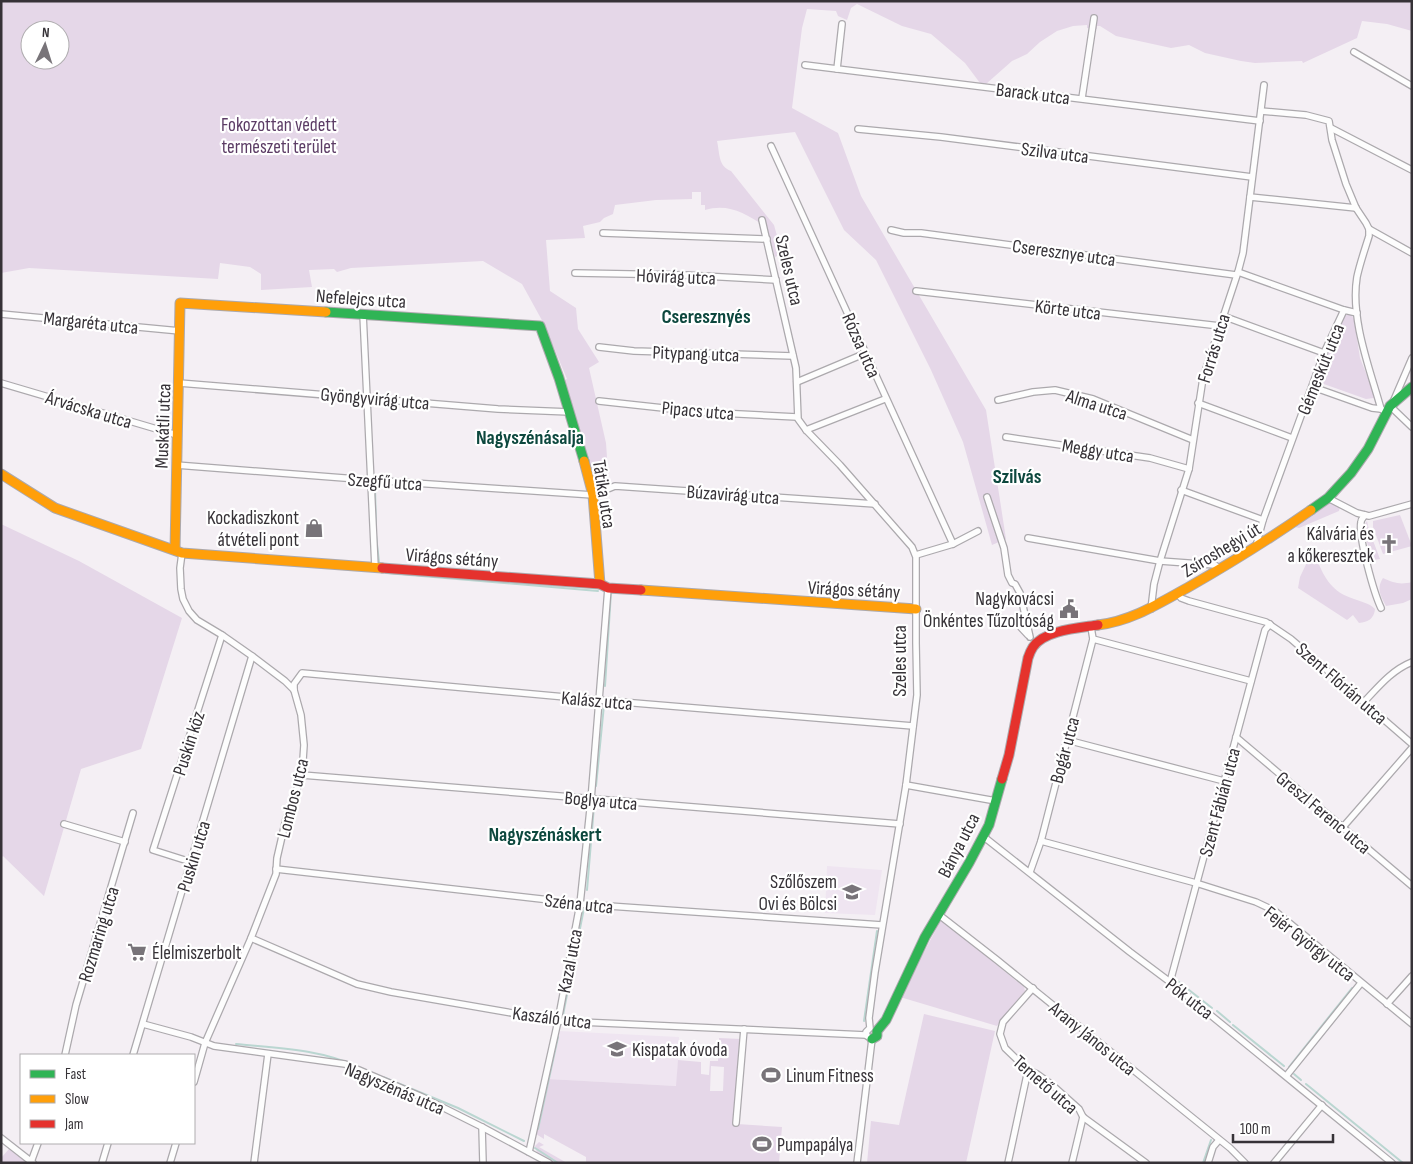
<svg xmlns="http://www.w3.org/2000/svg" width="1413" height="1164" viewBox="0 0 1413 1164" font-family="'Sofia Sans Condensed',sans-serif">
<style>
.built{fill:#efe5f1}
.green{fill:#e5d7e8;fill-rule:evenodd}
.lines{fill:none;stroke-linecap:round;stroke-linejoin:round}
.stream{stroke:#bad6d1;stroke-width:2}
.street-casing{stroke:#aca9ad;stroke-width:8}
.fast-casing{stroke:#aca9ad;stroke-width:11}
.slow-casing{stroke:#aca9ad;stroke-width:11}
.jam-casing{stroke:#aca9ad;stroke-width:11}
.street{stroke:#fdfdfd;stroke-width:5.5}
.fast{stroke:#30b455;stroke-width:9}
.slow{stroke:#ff9f0a;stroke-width:9}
.jam{stroke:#e5322d;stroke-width:9}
.labels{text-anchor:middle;stroke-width:4.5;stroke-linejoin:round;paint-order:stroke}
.street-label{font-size:19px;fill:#363237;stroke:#fff}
.park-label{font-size:19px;fill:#5c3c65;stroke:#fff}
.poi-label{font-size:19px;fill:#363237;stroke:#fff;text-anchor:end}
.neighbourhood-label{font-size:20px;font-weight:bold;fill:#0d483e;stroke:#fff}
</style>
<rect width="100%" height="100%" fill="#f4eff4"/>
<!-- built -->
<g class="built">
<polygon points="827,866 882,870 875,915 825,913"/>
<polygon points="559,1031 679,1037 677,1086 548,1079"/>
</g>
<!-- green -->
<g class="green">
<path d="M1 1H1412V31L1387 24 1362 21 1357 38 1303 63 1302 61 1255 63 1241 61 1205 53 1189 45 1171 48 1116 36 1100 26H1097V29L1087 28V25L1073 26 1057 31 1040 42 1027 54 1012 61 986 84 980 83 965 63 931 34 902 26 857 4 851 8 847 20 838 16 836 11 807 9 802 28 792 108 838 133 861 196 986 410 1006 539 992 545 963 442 931 370 876 260 844 230 795 132 717 141C720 154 718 166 731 171L774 225 782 254 775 257 766 227C746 214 729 203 705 210V205H701V192H692V199L656 200 615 205 613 214 604 218 600 222 583 226 585 238 546 240 550 291 576 308 578 329 599 362 589 368 606 443 609 486 594 490 563 381 567 379 544 324 522 284 483 261 351 268 337 272 334 269 309 270 312 287 261 290V274L250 267 220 263 218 279 29 268 1 273ZM30 30H60V60H30Z"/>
<path d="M1345 315H1351L1354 319 1360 358 1372 388 1374 398 1366 399 1321 383C1316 368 1338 330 1345 315Z"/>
<polygon points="1327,500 1340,506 1339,511 1299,528 1291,526"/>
<polygon points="1400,515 1412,546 1383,554 1373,527 1373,521"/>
<path d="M1367 521 1369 530 1380 559 1373 560C1369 548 1364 538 1365 524Z"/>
<polygon points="1,524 79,561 182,618 141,749 81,769 44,896 3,856 1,858"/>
<path d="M1310 556 1317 560C1325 579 1332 592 1354 599 1362 602 1369 603 1375 609 1374 619 1368 622 1359 623L1353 615 1347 620 1298 588 1300 577Z"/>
<path d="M1383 578C1394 583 1400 585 1412 582V599L1403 603 1386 606C1381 596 1376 589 1383 578Z"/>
<polygon points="940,922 944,922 1024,987 1025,991 997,1026 900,997"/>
<polygon points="924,1014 995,1031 966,1163 867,1163 871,1121 899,1125"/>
<path d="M719 1038 741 1039 737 1124 782 1127 779 1163H586V1157L544 1134V1139L536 1134 535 1131 548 1079 676 1086 678 1060 701 1062V1074L709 1075 710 1061H718V1052L715 1051V1044L719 1045ZM711 1066 724 1067 723 1091H710Z"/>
<polygon points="539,1142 544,1145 539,1147 567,1163 555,1163 537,1153 535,1146"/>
<polygon points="9,1149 28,1163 1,1163 1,1158"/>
</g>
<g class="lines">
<!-- stream -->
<g class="stream">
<polyline points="375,487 376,528"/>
<polyline points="376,535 379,562 381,565"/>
<polyline points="386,573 598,591"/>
<polyline points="605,686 611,592"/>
<polyline points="596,786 604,705"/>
<polyline points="587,890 594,806"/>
<polyline points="1175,979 1212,1008"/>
<polyline points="1217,1011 1230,1022"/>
<polyline points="563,1015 584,908"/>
<polyline points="864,1021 877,931"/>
<polyline points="1233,1025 1284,1066"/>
<path d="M236 1044C277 1048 320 1049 358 1067"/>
<polyline points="1289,1067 1352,988"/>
<polyline points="1294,1074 1301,1080"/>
<polyline points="383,1077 458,1108 524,1141"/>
<polyline points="1306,1084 1403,1163"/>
<polyline points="538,1129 558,1037"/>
<polyline points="535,1148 558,1163"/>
<polyline points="1203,1163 1211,1140"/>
</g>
<!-- street casing -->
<g class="street-casing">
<g id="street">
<polyline points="1354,52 1412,86"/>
<polyline points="805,65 1260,121"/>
<polyline points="837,69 842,24"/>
<polyline points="1082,98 1094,18"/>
<path d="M1261 111 1306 115 1329 121 1332 140 1346 184 1356 208 1366 223 1369 229V236C1365 249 1360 263 1357 277 1350 319 1370 369 1381 409L1386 412"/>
<polyline points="1331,128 1412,170"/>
<polyline points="858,129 941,137 1252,177"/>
<polyline points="771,146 953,544"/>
<polyline points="1250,197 1356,208"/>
<polyline points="762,220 796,368 798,419 806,430 840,465 912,547 916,557 916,643 917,695 906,785 875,972 869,1018 870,1028 866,1032 867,1036 872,1039 857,1163"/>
<polyline points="1369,229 1412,253"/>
<polyline points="891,230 904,233 921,233 1236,275"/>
<polyline points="603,233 767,239"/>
<polyline points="1238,272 1344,310"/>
<polyline points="575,273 685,275 776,280"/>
<polyline points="916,291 1220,326"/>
<polyline points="1,314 180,331"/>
<polyline points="363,314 375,567"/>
<polyline points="1223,316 1324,353"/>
<polyline points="599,347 634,351 793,356"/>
<polyline points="797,382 866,353"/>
<polyline points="1,383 177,435"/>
<polyline points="179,383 498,409 570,412"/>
<polyline points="1313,387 1372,408 1381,409"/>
<polyline points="998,400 1033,392 1055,390 1093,399 1193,440"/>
<polyline points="599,401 700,412 797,417"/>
<polyline points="1393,402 1412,358"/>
<polyline points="1198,403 1292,438"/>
<polyline points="1390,406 1412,427"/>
<polyline points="806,430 885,399"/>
<polyline points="1006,437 1150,458 1189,469"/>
<polyline points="176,465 370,480 593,495 615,486 875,504"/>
<polyline points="1181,490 1263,520"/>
<polyline points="987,497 1004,548 1008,575 1012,583 1015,584 1020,593 1030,637"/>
<polyline points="1328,498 1357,513 1369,516 1412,504"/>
<path d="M1365 515C1363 518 1361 519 1361 522 1358 537 1374 593 1381 608"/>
<polyline points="1028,538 1160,561 1215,565 1221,569"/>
<polyline points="1256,546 1263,520 1324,353 1344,310 1357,313"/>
<polyline points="182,553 180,568 181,589 183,599 189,611 197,620 222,635 252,656 285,681 294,690 301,715 304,745 302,775 286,819 277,858 276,874 251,938 205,1043 194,1082"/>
<polyline points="916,555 953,544 978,531"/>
<polyline points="1178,593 1181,598 1189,601 1266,622 1291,639 1412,744"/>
<polyline points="1151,609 1154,584 1160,561 1189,469 1203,378 1238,272 1243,253 1264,85"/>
<polyline points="994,618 1014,620 1028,635"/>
<polyline points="1093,639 1251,681"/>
<polyline points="294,690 294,684 302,673 598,700 913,726"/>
<path d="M1364 702C1379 686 1392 670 1412 662"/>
<polyline points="1236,737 1412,886"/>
<polyline points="1067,740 1224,781"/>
<polyline points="302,775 900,824"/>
<polyline points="906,785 996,801"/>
<polyline points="64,824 125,842"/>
<polyline points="1343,827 1412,748"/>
<polyline points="984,837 1130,952 1170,982 1392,1163"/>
<polyline points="1041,841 1196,883 1256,902 1275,911 1412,1024"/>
<polyline points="191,862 153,850 222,635"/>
<polyline points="276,869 550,900 580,904 882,925"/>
<polyline points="1030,872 1041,841 1093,639 1091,627"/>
<polyline points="938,914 997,960 1230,1148 1245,1163"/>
<polyline points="251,938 357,984 391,992 558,1021 866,1035"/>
<polyline points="1170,982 1265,630 1270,624"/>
<polyline points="1033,988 1003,1022 1000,1034 1005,1048 1028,1070 1037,1074 1051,1084 1079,1109 1083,1117 1146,1163"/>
<polyline points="1387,1004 1412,976"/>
<polyline points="143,1024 191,1037 214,1046 345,1064 422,1097 482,1127 549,1163"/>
<polyline points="65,1055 76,1005 133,813"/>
<polyline points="133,1055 252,656"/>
<polyline points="1287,1075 1361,983"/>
<polyline points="736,1123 744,1029"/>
<polyline points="482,1127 483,1163"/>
<polyline points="1,1138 33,1163"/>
<polyline points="529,1152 558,1021 580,904 591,800 608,588"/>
<polyline points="31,1162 38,1143"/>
<polyline points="102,1163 108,1143"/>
<polyline points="170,1163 176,1143"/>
<polyline points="254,1163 268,1054"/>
<polyline points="1008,1163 1028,1070"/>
<polyline points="1072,1163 1083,1117"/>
<polyline points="1208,1163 1213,1147 1219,1140"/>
<polyline points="1274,1163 1322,1105"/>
</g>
</g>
<!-- fast casing -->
<g class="fast-casing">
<g id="fast">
<polyline points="326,312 540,326 559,378 584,461"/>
<polyline points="1311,510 1328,498 1351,473 1368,449 1390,406 1412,387"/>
<polyline points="872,1039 877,1036 877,1031 886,1020 925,937 969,863 989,825 1002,779"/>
</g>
</g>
<!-- slow casing -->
<g class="slow-casing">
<g id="slow">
<polyline points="584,461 593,495 600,584"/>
<polyline points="1,474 55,508 182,553 382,568"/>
<polyline points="175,550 180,303 326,312"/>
<polyline points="641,590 916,609"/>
<path d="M1098 625C1131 621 1158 604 1187 588 1229 564 1271 538 1311 510"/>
</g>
</g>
<!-- jam casing -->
<g class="jam-casing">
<g id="jam">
<polyline points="382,568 600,584 608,588 641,590"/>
<path d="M1002 779 1009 755 1028 658C1029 655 1031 650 1033 647 1044 630 1079 628 1098 625"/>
</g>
</g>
<!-- street -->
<use href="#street" class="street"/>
<!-- fast -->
<use href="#fast" class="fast"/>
<!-- slow -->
<use href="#slow" class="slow"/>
<!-- jam -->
<use href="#jam" class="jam"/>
</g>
<!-- icons -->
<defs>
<g id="shop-bare" transform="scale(1.5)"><path d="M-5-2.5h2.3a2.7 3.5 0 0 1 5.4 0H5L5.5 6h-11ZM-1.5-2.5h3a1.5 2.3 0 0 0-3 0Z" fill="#787479" stroke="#fff" stroke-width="2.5" paint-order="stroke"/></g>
<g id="church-bare" transform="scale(1.5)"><path d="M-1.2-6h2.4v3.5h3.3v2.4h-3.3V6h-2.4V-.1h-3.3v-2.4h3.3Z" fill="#787479" stroke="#fff" stroke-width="2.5" paint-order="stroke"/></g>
<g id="civic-bare" transform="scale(1.5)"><path d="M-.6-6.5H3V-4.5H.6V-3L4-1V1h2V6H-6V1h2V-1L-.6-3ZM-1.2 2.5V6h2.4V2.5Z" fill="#787479" stroke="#fff" stroke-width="2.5" paint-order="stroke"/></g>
<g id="school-bare" transform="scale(1.5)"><path d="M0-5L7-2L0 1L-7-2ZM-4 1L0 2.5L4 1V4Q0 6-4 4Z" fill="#787479" stroke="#fff" stroke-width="2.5" paint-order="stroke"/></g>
<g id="supermarket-bare" transform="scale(1.5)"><path d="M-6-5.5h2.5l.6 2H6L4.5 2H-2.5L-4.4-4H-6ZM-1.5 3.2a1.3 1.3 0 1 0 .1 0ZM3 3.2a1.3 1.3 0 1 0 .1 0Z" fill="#787479" stroke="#fff" stroke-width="2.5" paint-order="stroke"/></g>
<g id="stadium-bare" transform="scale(1.5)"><path d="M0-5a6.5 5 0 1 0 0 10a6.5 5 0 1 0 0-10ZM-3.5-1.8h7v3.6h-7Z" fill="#787479" stroke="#fff" stroke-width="2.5" paint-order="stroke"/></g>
</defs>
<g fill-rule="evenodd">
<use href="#shop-bare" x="314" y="528"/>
<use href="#church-bare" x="1389" y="544"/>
<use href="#civic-bare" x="1069" y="609"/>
<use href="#school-bare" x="852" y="892"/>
<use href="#supermarket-bare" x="137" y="952"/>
<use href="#school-bare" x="617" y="1049"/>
<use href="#stadium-bare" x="771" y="1075"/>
<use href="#stadium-bare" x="762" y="1144"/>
</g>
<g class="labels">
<!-- street labels -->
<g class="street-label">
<text transform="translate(1033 93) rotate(7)" y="7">Barack utca</text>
<text transform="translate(1055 152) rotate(7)" y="7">Szilva utca</text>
<text transform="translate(1064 252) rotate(8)" y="7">Cseresznye utca</text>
<text transform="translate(790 270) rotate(77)" y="7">Szeles utca</text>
<text transform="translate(676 276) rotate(2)" y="7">Hóvirág utca</text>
<text transform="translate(361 298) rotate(4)" y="7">Nefelejcs utca</text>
<text transform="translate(1068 309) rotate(7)" y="7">Körte utca</text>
<text transform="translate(91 322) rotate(6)" y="7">Margaréta utca</text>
<text transform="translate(862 345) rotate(66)" y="7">Rózsa utca</text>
<text transform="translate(1213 348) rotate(-73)" y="7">Forrás utca</text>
<text transform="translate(696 353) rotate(2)" y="7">Pitypang utca</text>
<text transform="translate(1320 369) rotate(-68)" y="7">Gémeskút utca</text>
<text transform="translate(375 398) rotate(5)" y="7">Gyöngyvirág utca</text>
<text transform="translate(1097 404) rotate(18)" y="7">Alma utca</text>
<text transform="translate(89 409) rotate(17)" y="7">Árvácska utca</text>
<text transform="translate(698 410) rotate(5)" y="7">Pipacs utca</text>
<text transform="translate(162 426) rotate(-88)" y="7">Muskátli utca</text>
<text transform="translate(1098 450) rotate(9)" y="7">Meggy utca</text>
<text transform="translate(385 481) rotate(4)" y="7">Szegfű utca</text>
<text transform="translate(605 494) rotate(81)" y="7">Tátika utca</text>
<text transform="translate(733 494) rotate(4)" y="7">Búzavirág utca</text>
<text transform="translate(1221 549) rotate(-31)" y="7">Zsíroshegyi út</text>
<text transform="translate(452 557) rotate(4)" y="7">Virágos sétány</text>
<text transform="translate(854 589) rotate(3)" y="7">Virágos sétány</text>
<text transform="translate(899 661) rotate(-90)" y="7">Szeles utca</text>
<text transform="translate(1342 683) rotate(41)" y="7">Szent Flórián utca</text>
<text transform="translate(597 700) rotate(5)" y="7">Kalász utca</text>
<text transform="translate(188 743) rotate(-72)" y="7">Puskin köz</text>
<text transform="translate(1064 750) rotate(-75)" y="7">Bogár utca</text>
<text transform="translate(292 798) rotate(-76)" y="7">Lombos utca</text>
<text transform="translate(601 800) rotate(5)" y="7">Boglya utca</text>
<text transform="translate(1219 802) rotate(-75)" y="7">Szent Fábián utca</text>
<text transform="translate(1324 812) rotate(40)" y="7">Greszl Ferenc utca</text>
<text transform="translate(958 845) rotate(-63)" y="7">Bánya utca</text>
<text transform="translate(193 856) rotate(-73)" y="7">Puskin utca</text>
<text transform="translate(579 903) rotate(6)" y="7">Széna utca</text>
<text transform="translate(98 934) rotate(-73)" y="7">Rozmaring utca</text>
<text transform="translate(1310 943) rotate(38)" y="7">Fejér György utca</text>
<text transform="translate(569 961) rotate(-79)" y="7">Kazal utca</text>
<text transform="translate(1190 998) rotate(38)" y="7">Pók utca</text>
<text transform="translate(552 1017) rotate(7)" y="7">Kaszáló utca</text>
<text transform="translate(1093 1038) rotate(39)" y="7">Arany János utca</text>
<text transform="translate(1046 1084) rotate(41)" y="7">Temető utca</text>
<text transform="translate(395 1088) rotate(23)" y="7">Nagyszénás utca</text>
</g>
<!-- park labels -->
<g class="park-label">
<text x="279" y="131">Fokozottan védett<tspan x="279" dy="22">természeti terület</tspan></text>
</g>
<!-- poi labels -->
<g class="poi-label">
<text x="299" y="524">Kockadiszkont<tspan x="299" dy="22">átvételi pont</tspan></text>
<text x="1374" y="540">Kálvária és<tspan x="1374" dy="22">a kőkeresztek</tspan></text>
<text x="1054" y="605">Nagykovácsi<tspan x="1054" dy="22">Önkéntes Tűzoltóság</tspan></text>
<text x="837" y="888">Szőlőszem<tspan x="837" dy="22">Ovi és Bölcsi</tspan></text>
<text x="152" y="959" text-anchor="start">Élelmiszerbolt</text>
<text x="632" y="1056" text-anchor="start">Kispatak óvoda</text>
<text x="786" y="1082" text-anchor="start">Linum Fitness</text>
<text x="777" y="1151" text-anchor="start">Pumpapálya</text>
</g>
<!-- neighbourhood labels -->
<g class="neighbourhood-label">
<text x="706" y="323">Cseresznyés</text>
<text x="530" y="444">Nagyszénásalja</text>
<text x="1017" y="483">Szilvás</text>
<text x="545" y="841">Nagyszénáskert</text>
</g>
</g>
<!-- border -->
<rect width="1413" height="1164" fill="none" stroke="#363237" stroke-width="5"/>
<!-- legend -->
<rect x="20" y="1054" width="175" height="90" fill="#ffffff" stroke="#afadaf"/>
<rect x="30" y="1070" width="25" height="8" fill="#30b455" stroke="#afadaf"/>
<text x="65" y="1079" font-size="15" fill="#363237">Fast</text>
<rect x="30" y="1095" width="25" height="8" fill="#ff9f0a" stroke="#afadaf"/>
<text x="65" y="1104" font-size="15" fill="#363237">Slow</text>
<rect x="30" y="1120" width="25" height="8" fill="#e5322d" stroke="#afadaf"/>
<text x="65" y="1129" font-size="15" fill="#363237">Jam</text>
<!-- north arrow -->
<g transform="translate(45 45) rotate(4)"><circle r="24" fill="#ffffff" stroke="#afadaf"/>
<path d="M0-4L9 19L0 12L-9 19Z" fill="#787479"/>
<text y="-8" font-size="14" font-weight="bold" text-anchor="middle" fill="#363237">N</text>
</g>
<!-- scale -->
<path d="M1233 1134v8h100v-8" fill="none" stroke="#363237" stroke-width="2.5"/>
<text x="1240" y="1134" font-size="15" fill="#363237" stroke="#ffffff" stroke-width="4" paint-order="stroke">100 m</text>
</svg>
